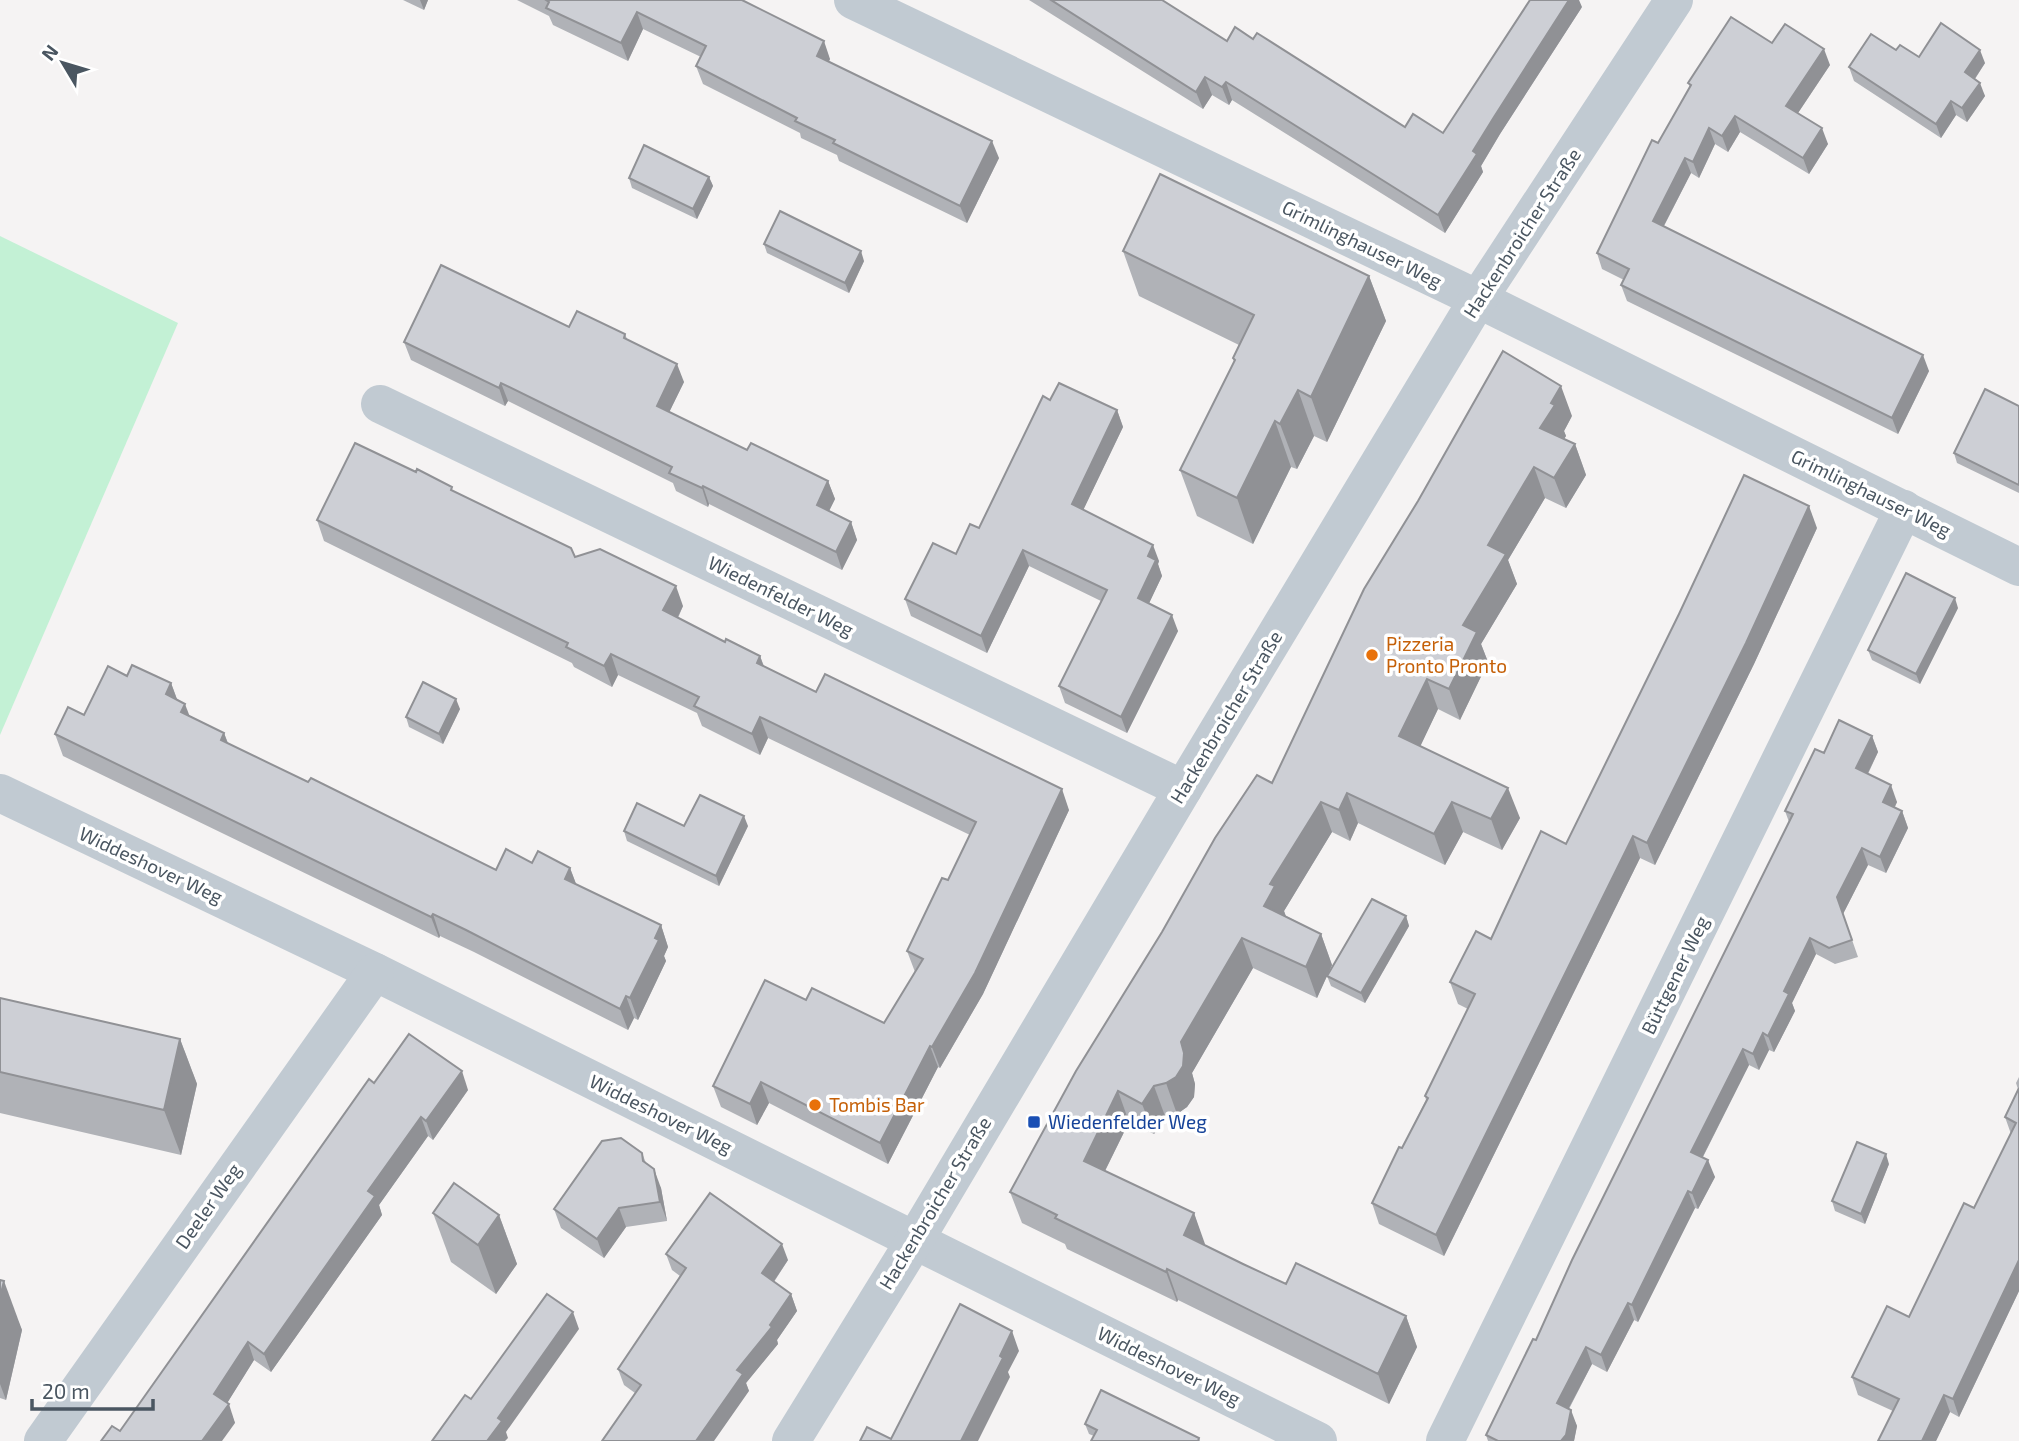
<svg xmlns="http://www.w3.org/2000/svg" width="2019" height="1441" viewBox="0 0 2019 1441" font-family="'Exo 2',sans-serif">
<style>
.green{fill:#c3f1d5}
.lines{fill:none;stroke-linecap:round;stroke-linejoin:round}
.minor{stroke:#c1cad2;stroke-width:38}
.wall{fill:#b0b2b7}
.shaded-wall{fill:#909195}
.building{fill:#cdcfd5;stroke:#909195;stroke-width:2}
.food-dot{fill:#e8710a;stroke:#fff;stroke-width:2.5}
.transit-dot{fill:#1a4fb4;stroke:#fff;stroke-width:2.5}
.labels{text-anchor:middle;stroke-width:7;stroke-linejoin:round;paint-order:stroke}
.street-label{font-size:19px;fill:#4a5661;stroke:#fff}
.food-label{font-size:19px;fill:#c56008;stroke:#fff;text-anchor:start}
.transit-label{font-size:19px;fill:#164399;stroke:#fff;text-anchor:start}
</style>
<rect width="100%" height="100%" fill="#f5f3f3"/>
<!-- green -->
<polygon class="green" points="0,236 178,323 0,735"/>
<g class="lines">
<!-- minor -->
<g class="minor">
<polyline points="853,0 1478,299 2019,567"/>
<polyline points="380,404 1183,789"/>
<polyline points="0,793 375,972 1318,1441"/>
<polyline points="43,1441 375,972"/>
<polyline points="791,1441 915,1240 1183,789 1478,299 1674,0"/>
<polyline points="1445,1441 1904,509"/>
</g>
</g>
<!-- wall -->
<g class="wall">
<polygon points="403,0 428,0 424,10"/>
<polygon points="517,0 742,0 830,59 829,61 999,158 967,223 839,161 837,155 801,138 800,133 703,84 696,66 701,57 643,29 628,61 553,25 549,16"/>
<polygon points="1029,0 1162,0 1227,41 1253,39 1405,127 1443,133 1582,7 1500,134 1481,166 1483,172 1445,233 1232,100 1229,105 1212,95 1203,109"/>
<polygon points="1772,43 1830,65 1798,113 1828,144 1809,174 1740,132 1728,152 1715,144 1699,178 1691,173 1664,226 1929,371 1898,434 1627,301 1621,285 1624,280 1602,269 1597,253 1690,87 1688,83"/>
<polygon points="1896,50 1919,57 1985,63 1975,79 1985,96 1967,122 1956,115 1941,138 1854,81 1849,67"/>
<polygon points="709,177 713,186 697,219 632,188 629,178"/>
<polygon points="764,244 864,261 849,293 767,253"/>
<polygon points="1123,251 1369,276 1386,321 1327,442 1314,436 1297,469 1291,467 1253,544 1197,516 1180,470 1234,362 1233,358 1239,345 1139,296"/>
<polygon points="569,327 625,334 627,339 684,382 669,412 747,450 828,481 835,499 829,511 851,522 857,540 842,570 709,504 708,507 676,491 673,483 508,401 505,406 411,360 404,342"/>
<polygon points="1050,400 1117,410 1123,427 1083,510 1159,561 1158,564 1162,576 1149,603 1178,631 1127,733 1065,703 1059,686 1101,601 1029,566 987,653 911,616 905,599 956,554 979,528"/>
<polygon points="2019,406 2019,493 1957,463 1954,453"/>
<polygon points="1572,416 1564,431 1566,436 1564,439 1575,444 1586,475 1566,508 1545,498 1508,560 1517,584 1481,644 1488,662 1460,720 1438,709 1420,746 1520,818 1502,850 1463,832 1445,865 1358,823 1350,841 1332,832 1284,911 1286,916 1321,934 1332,965 1317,998 1253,968 1192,1073 1195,1084 1194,1097 1187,1107 1177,1114 1165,1116 1154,1134 1129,1122 1105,1171 1194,1213 1204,1245 1286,1284 1406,1316 1417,1347 1389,1404 1178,1300 1177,1302 1067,1249 1065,1244 1022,1223 1010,1192 1272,783"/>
<polygon points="416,472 454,492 575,557 683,606 678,618 725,642 760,656 764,666 816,692 1069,810 983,994 940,1068 938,1067 888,1164 769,1103 757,1125 721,1107 713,1086 806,1000 884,1023 915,972 907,951 948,880 970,835 768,738 760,755 702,726 697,713 618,675 612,687 574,667 572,663 324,541 317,520"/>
<polygon points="1817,528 1754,664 1655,865 1640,858 1444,1256 1379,1224 1372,1203 1402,1148 1426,1100 1425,1096 1468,1009 1458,1004 1450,982 1491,939"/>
<polygon points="1958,608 1920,684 1872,660 1868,650"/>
<polygon points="127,676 171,683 177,699 190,717 224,733 228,743 308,782 496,870 532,863 570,868 576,884 661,925 668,947 664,956 666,961 638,1020 634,1018 628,1030 474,952 440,936 439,938 63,756 55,734 84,715"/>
<polygon points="460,709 443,744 409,727 406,717"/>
<polygon points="1872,736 1878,752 1868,774 1897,802 1895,807 1902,811 1908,828 1886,873 1868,865 1843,914 1858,957 1835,964 1816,954 1792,1003 1795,1011 1774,1052 1769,1050 1759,1070 1749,1065 1703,1157 1715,1177 1698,1209 1695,1208 1638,1322 1634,1320 1607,1372 1592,1364 1569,1409 1577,1426 1574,1441 1488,1441 1486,1435 1536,1340 1789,822 1785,811 1824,753"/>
<polygon points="684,826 748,826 719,886 627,841 624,831"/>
<polygon points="1406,916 1409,926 1365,1003 1331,986 1327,976"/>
<polygon points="0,998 180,1039 197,1084 181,1155 0,1113"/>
<polygon points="2019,1077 2019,1291 1959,1417 1950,1412 1936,1441 1878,1441 1893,1411 1858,1395 1852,1377 1909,1317 1974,1208 2011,1134 2005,1117 2018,1089 2016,1083"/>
<polygon points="374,1083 468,1090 433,1140 428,1136 379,1205 382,1215 271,1372 254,1360 227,1403 235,1423 120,1431"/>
<polygon points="642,1153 646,1163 661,1188 667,1221 626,1227 604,1258 561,1228 554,1209"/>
<polygon points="1889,1164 1865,1224 1835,1211 1832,1201"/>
<polygon points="433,1213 499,1215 517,1264 496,1294 451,1262"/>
<polygon points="666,1254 788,1260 774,1282 791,1294 797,1311 777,1340 778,1344 746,1383 749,1391 635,1393 624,1385 618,1369 680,1276 672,1270"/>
<polygon points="0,1280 22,1330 6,1400 0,1398"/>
<polygon points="1085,1424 1199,1438 1200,1441 1091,1441 1094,1436 1089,1434"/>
</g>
<!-- shaded-wall -->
<g class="shaded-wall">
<polygon points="420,0 428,0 424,10"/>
<polygon points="1569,0 1579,0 1582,7 1500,134 1481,166 1483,172 1445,233 1438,215 1473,151 1494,117"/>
<polygon points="637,12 643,29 628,61 621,43"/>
<polygon points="824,41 830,59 823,73 817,56"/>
<polygon points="1824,49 1830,65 1792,122 1786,106"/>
<polygon points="1980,50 1985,63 1970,86 1965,72"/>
<polygon points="1205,77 1212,95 1203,109 1196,92"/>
<polygon points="1226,82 1232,100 1229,105 1222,87"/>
<polygon points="1980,83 1985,96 1967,122 1962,108"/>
<polygon points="1951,101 1956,115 1941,138 1936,124"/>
<polygon points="1735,116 1740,132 1728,152 1722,136"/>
<polygon points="1709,128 1715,144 1699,178 1693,162"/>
<polygon points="1822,128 1828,144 1809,174 1803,158"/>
<polygon points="992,141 999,158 967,223 960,206"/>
<polygon points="1685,158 1691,173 1658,237 1653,221"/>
<polygon points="709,177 713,186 697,219 693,209"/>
<polygon points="861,251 864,261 849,293 845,283"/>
<polygon points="1369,276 1386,321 1327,442 1311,397"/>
<polygon points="1923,355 1929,371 1898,434 1892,418"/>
<polygon points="677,364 684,382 663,425 657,406"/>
<polygon points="501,383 508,401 505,406 499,388"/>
<polygon points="1561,386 1572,416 1564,431 1566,436 1551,458 1540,428 1551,403"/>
<polygon points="1298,390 1314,436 1297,469 1280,424"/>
<polygon points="1117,410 1123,427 1078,521 1072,504"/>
<polygon points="1275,421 1291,467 1253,544 1237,498"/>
<polygon points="1575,444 1586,475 1566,508 1554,478"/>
<polygon points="1534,467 1545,498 1508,560 1517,584 1481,644 1488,662 1460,720 1449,689 1463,625 1488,545"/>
<polygon points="828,481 835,499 823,523 817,505"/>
<polygon points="703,486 709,504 708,507 702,488"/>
<polygon points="1809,506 1817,528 1754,664 1655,865 1647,843"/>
<polygon points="851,522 857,540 842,570 836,552"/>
<polygon points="1153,545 1159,561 1158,564 1162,576 1144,614 1138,598 1148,556"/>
<polygon points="1023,550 1029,566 987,653 981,636"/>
<polygon points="676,586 683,606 671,631 663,610"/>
<polygon points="1955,598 1958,608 1920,684 1916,674"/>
<polygon points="1172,615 1178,631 1127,733 1121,717"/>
<polygon points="611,654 618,675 612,687 604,666"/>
<polygon points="760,656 767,676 757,663"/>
<polygon points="1427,679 1438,709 1411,766 1399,736"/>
<polygon points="171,683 179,705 166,694"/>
<polygon points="456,699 460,709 443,744 439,734"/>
<polygon points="185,704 193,725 181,712"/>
<polygon points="760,717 768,738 760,755 752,734"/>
<polygon points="224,733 232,755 221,740"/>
<polygon points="1872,736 1878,752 1862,785 1856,768"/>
<polygon points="1891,785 1897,802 1889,818 1883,802"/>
<polygon points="1508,788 1520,818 1502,850 1491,819"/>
<polygon points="1062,789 1069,810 983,994 940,1068 932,1047"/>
<polygon points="1347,793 1358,823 1350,841 1339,810"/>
<polygon points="1321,802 1332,832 1284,911 1286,917 1264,906 1270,884"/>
<polygon points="1452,802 1463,832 1445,865 1434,834"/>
<polygon points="1902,811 1908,828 1886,873 1880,857"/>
<polygon points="744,816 748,826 719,886 716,876"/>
<polygon points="1633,836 1640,858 1444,1256 1436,1235"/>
<polygon points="1862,848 1868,865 1843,914 1837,897"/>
<polygon points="570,868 578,889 565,879"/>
<polygon points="433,914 440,936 439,938 431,917"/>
<polygon points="1406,916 1409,926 1365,1003 1361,993"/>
<polygon points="661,925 668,947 664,956 666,961 638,1020 630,998"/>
<polygon points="1321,934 1332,965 1317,998 1306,967"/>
<polygon points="1242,938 1253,968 1192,1073 1195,1084 1194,1097 1187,1107 1177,1114 1166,1083 1181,1042"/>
<polygon points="1810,938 1816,954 1792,1003 1795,1011 1774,1052 1768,1036 1784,991"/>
<polygon points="626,996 634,1018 628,1030 620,1009"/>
<polygon points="1763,1033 1769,1050 1759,1070 1753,1054"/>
<polygon points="180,1039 197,1084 181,1155 164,1110"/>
<polygon points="930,1046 938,1067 888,1164 880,1143"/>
<polygon points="1743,1049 1749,1065 1697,1168 1691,1152"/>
<polygon points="462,1071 468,1090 433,1140 426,1121"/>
<polygon points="761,1082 769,1103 757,1125 750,1104"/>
<polygon points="1154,1086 1165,1116 1154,1134 1142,1104"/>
<polygon points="1118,1091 1129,1122 1095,1191 1084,1161"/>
<polygon points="421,1117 428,1136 379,1205 382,1215 271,1372 264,1354 368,1191"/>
<polygon points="1886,1154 1889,1164 1865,1224 1861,1214"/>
<polygon points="1708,1160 1715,1177 1698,1209 1692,1193"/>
<polygon points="654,1169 661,1188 667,1221 660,1202"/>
<polygon points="1688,1191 1695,1208 1638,1322 1632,1305"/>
<polygon points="619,1208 626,1227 604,1258 597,1239"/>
<polygon points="1194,1213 1205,1244 1195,1265 1184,1235"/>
<polygon points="499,1215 517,1264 496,1294 478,1245"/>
<polygon points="782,1244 788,1260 768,1290 762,1273"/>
<polygon points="2019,1260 2019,1291 1959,1417 1953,1399"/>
<polygon points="1167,1269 1178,1300 1177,1302 1166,1272"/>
<polygon points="4,1281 22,1330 6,1400 0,1384 0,1297"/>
<polygon points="791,1294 797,1311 777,1340 778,1344 746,1383 749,1391 714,1441 696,1441 737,1370"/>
<polygon points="1628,1303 1634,1320 1607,1372 1601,1355"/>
<polygon points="573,1312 579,1329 506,1432 508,1438 505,1441 487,1441 498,1418"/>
<polygon points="1406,1316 1417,1347 1389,1404 1378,1374"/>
<polygon points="1012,1331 1019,1351 1008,1372 1010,1377 978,1441 961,1441 1000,1356"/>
<polygon points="248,1342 254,1360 221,1413 214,1394"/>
<polygon points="1586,1347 1592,1364 1563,1419 1557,1403"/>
<polygon points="1944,1395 1950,1412 1936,1441 1922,1441"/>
<polygon points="229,1404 235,1423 222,1441 202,1441"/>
<polygon points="1571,1410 1577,1426 1574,1441 1561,1441"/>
</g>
<!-- building -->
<g class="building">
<polygon points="546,0 742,0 824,41 817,56 992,141 960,206 833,143 835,140 795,121 797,118 696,66 706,46 637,12 621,43 546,8 549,2"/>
<polygon points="1051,0 1162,0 1227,41 1235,27 1253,39 1257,33 1405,127 1413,114 1443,133 1530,0 1569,0 1494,117 1473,151 1477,154 1438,215 1226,82 1222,87 1205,77 1196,92"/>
<polygon points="1731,17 1772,43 1785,24 1824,49 1786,106 1822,128 1803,158 1735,116 1722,136 1709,128 1693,162 1685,158 1653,221 1923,355 1892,418 1621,285 1629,269 1597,253 1652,140 1658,143 1691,85 1688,83"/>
<polygon points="1941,23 1980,50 1965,72 1980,83 1962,108 1951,101 1936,124 1849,67 1871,34 1896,50 1900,45 1919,57"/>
<polygon points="644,145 709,177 693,209 629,178"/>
<polygon points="1160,174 1369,276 1311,397 1298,390 1280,424 1275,421 1237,498 1180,470 1235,360 1233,358 1254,315 1123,251"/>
<polygon points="780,211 861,251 845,283 764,244"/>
<polygon points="441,265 569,327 577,311 625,334 624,338 677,364 657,406 747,450 751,443 828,481 817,505 851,522 836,552 703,486 702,488 669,473 672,467 501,383 499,388 404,342"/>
<polygon points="1503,351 1561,386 1551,403 1555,405 1540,428 1575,444 1554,478 1534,467 1505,516 1488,545 1506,554 1463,625 1477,632 1449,689 1427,679 1399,736 1508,788 1491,819 1452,802 1434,834 1347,793 1339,810 1321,802 1270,884 1275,886 1264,906 1321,934 1306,967 1242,938 1181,1042 1184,1053 1183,1066 1176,1077 1166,1083 1154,1086 1142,1104 1118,1091 1084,1161 1194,1213 1184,1235 1243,1264 1286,1284 1296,1263 1406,1316 1378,1374 1167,1269 1166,1272 1055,1218 1057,1215 1010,1192 1076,1071 1162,932 1215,838 1257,775 1272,783 1364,589 1418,501"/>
<polygon points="1059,383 1117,410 1072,504 1153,545 1148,556 1156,560 1138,598 1172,615 1121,717 1059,686 1107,590 1023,550 981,636 905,599 933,543 956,554 970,524 979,528 1043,396 1050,400"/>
<polygon points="1985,389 2019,406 2019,485 1954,453"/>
<polygon points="355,443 416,472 417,469 452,487 451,490 571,548 575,557 600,549 676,586 663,610 725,642 726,639 760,656 757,663 816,692 825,674 1062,789 975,973 932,1047 930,1046 880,1143 761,1082 750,1104 713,1086 765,980 806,1000 812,988 884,1023 923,959 907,951 942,878 948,880 976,822 760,717 752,734 694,706 699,697 611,654 604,666 566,647 568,643 317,520"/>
<polygon points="1744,475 1809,506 1746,643 1647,843 1633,836 1436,1235 1372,1203 1399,1147 1402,1148 1428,1098 1425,1096 1475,994 1450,982 1476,931 1491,939 1541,831 1566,844 1679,614"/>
<polygon points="1906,573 1955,598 1916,674 1868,650"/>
<polygon points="132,665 171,683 166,694 185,704 181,712 224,733 221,740 308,782 311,778 496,870 506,849 532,863 538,851 570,868 565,879 661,925 655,938 659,940 630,998 626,996 620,1009 466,930 433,914 431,917 55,734 68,707 84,715 108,666 127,676"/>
<polygon points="423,682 456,699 439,734 406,717"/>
<polygon points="1839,720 1872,736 1856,768 1891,785 1883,802 1902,811 1880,857 1862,848 1837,897 1852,940 1829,948 1810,938 1784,991 1789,994 1768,1036 1763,1033 1753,1054 1743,1049 1691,1152 1708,1160 1692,1193 1688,1191 1632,1305 1628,1303 1601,1355 1586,1347 1557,1403 1571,1410 1566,1435 1561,1441 1498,1441 1486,1435 1533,1339 1536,1340 1572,1260 1793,814 1785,811 1815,749 1824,753"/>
<polygon points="700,795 744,816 716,876 624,831 637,803 684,826"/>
<polygon points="1372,899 1406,916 1361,993 1327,976"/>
<polygon points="0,998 180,1039 164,1110 0,1072"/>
<polygon points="409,1034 462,1071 426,1121 421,1117 368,1191 375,1196 264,1354 248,1342 214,1394 229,1404 202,1441 101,1441 112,1426 120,1431 369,1079 374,1083"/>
<polygon points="2019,1088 2019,1260 1953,1399 1944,1395 1922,1441 1878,1441 1899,1399 1852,1377 1887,1306 1909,1317 1964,1203 1974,1208 2016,1123 2005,1117"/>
<polygon points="621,1138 642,1153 643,1161 654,1169 660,1202 619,1208 597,1239 554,1209 602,1141"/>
<polygon points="1857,1142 1886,1154 1861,1214 1832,1201"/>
<polygon points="454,1183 499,1215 478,1245 433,1213"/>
<polygon points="710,1193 782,1244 762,1273 791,1294 770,1325 772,1327 737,1370 743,1374 696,1441 602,1441 641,1385 618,1369 686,1268 666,1254"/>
<polygon points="0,1280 4,1281 0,1297"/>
<polygon points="547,1294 573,1312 498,1418 502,1421 487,1441 432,1441 465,1395 471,1399"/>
<polygon points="960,1304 1012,1331 1000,1356 1003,1358 961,1441 860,1441 867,1427 891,1439"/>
<polygon points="1101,1390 1199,1438 1198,1441 1091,1441 1097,1430 1085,1424"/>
</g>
<!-- markers -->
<g class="food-dot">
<circle cx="1372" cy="655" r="7"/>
<circle cx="815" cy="1105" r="7"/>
</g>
<rect class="transit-dot" x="1027" y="1115" width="14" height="14" rx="3.5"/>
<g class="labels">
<!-- street labels -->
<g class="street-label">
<text transform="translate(1522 233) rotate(-57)" y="7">Hackenbroicher Straße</text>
<text transform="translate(1362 244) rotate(26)" y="7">Grimlinghauser Weg</text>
<text transform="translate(1871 493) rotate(26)" y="7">Grimlinghauser Weg</text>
<text transform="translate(781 596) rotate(26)" y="7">Wiedenfelder Weg</text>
<text transform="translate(1226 717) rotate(-59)" y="7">Hackenbroicher Straße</text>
<text transform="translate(151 865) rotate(25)" y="7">Widdeshover Weg</text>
<text transform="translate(1675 975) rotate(-64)" y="7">Büttgener Weg</text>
<text transform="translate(661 1114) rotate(26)" y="7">Widdeshover Weg</text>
<text transform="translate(935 1203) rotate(-59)" y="7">Hackenbroicher Straße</text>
<text transform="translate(208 1206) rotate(-55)" y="7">Deeler Weg</text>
<text transform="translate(1169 1366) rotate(26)" y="7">Widdeshover Weg</text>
</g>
<!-- food labels -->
<g class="food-label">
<text x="1386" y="651">Pizzeria<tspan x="1386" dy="22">Pronto Pronto</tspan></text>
<text x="829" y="1112">Tombis Bar</text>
</g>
<!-- transit labels -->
<g class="transit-label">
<text x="1048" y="1129">Wiedenfelder Weg</text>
</g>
</g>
<!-- north arrow -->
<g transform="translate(63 63) rotate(308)" stroke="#ffffff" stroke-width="5" paint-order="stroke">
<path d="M0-5L12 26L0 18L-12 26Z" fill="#4a5661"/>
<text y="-10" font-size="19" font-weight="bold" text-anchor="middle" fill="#4a5661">N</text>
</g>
<!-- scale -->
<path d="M32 1399v10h121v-10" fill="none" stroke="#4a5661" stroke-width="3.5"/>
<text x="42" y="1399" font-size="21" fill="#4a5661" stroke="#ffffff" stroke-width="5" paint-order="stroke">20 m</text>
</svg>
